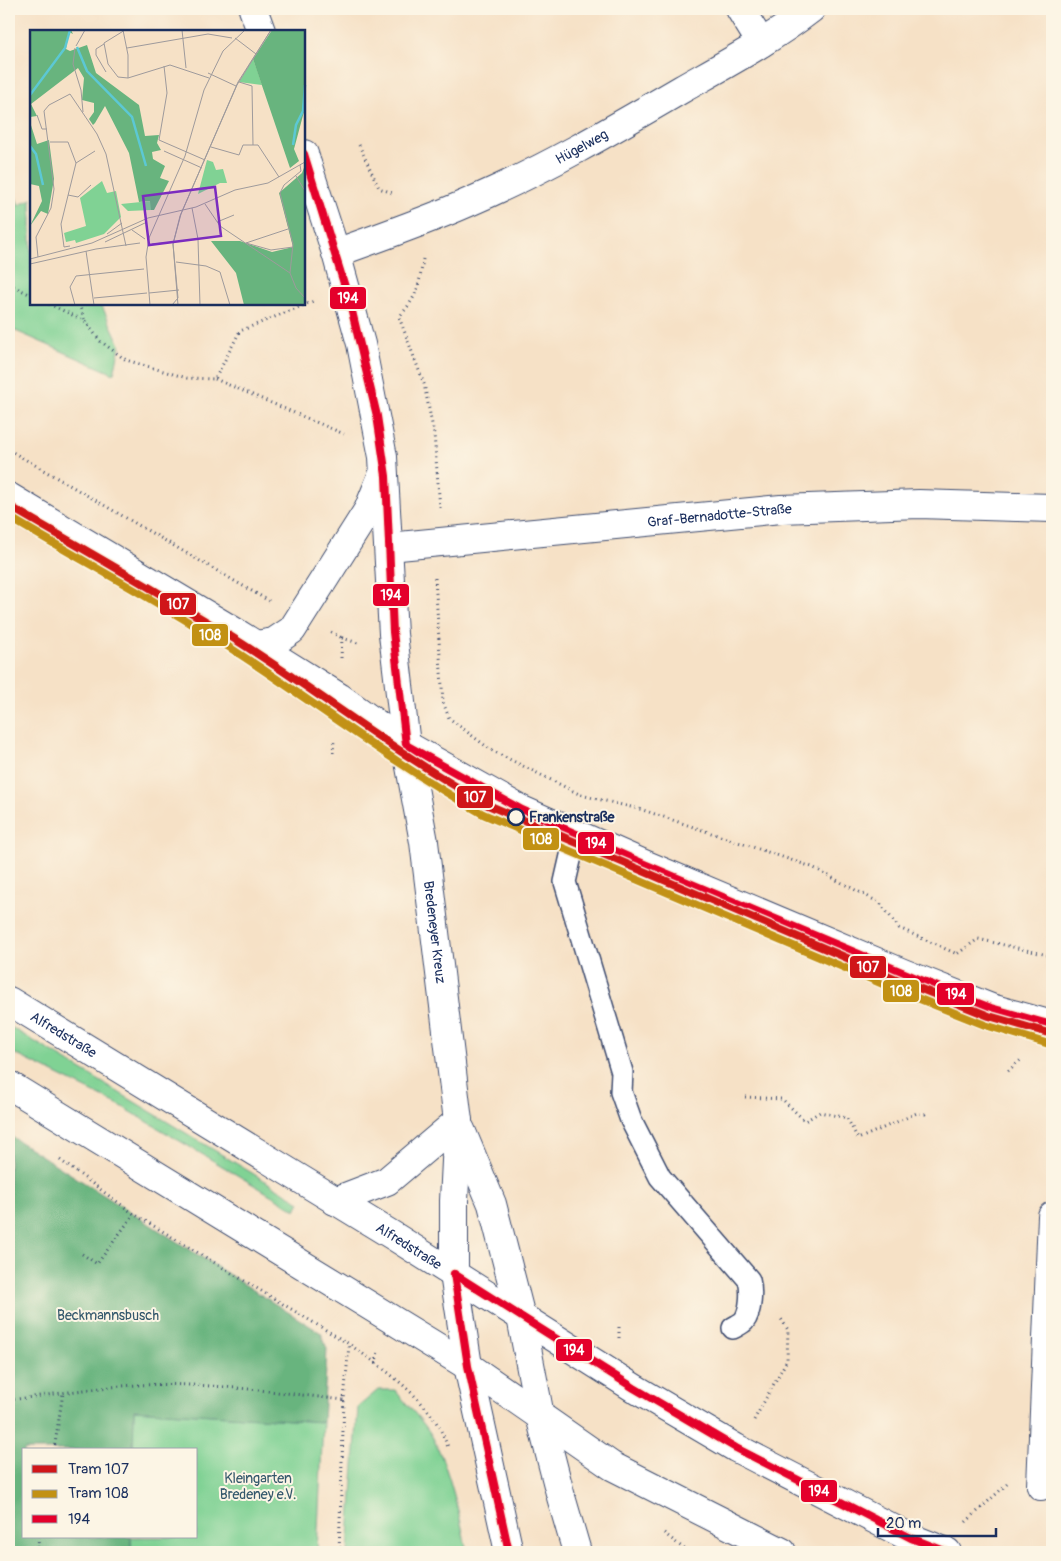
<svg xmlns="http://www.w3.org/2000/svg" width="1061" height="1561" viewBox="0 0 1061 1561" font-family="Pangolin,sans-serif">
<style>
.green{fill:#80d294;stroke:#4e8079}
.forest{fill:#68b47e;stroke:#42726e}
.lines{fill:none;stroke-linecap:round;stroke-linejoin:round}
.service-casing{stroke:#3c4a6e;stroke-width:24}
.minor-casing{stroke:#3c4a6e;stroke-width:30}
.tertiary-casing{stroke:#3c4a6e;stroke-width:30}
.secondary-casing{stroke:#3c4a6e;stroke-width:30}
.primary-casing{stroke:#3c4a6e;stroke-width:30}
.path{stroke:#3c4a6e;stroke-width:3;stroke-dasharray:1 4;stroke-linecap:butt}
.service{stroke:#fff;stroke-width:21}
.minor{stroke:#fff;stroke-width:28}
.tertiary{stroke:#fff;stroke-width:28}
.secondary{stroke:#fff;stroke-width:28}
.primary{stroke:#fff;stroke-width:28}
.bus-1-casing{stroke:#fcf5e5;stroke-width:11}
.bus-1{stroke:#e4002b;stroke-width:8}
.tram-1-casing{stroke:#fcf5e5;stroke-width:11}
.tram-2-casing{stroke:#fcf5e5;stroke-width:11}
.tram-1{stroke:#d01519;stroke-width:8}
.tram-2{stroke:#c29113;stroke-width:8}
.stop-dot{fill:#fcf5e5;stroke:#1b2f5e;stroke-width:2.5}
.labels{text-anchor:middle;stroke-width:4;stroke-linejoin:round;paint-order:stroke}
.street-label{font-size:14px;fill:#1b2f5e;stroke:#fcf5e5}
.stop-label{font-size:14px;font-weight:bold;fill:#1b2f5e;stroke:#fcf5e5;text-anchor:start}
.park-label{font-size:14px;fill:#34586c;stroke:#fcf5e5}
.inset-river{fill:none;stroke:#5cc8d4;stroke-width:2.5}
.inset-road{fill:none;stroke:#9e9a9c;stroke-width:1}
.view{fill:#7b2cbf;fill-opacity:0.15;stroke:#7b2cbf;stroke-width:2.5}
.inset-edge{fill:none;stroke:#1b2f5e;stroke-width:2.5}
.line-badge{stroke:#fcf5e5;stroke-width:2}
.badge-label{font-size:14px;text-anchor:middle;font-weight:bold;fill:#fff}
</style>
<rect width="100%" height="100%" fill="#fcf5e5"/>
<filter id="ink" filterUnits="userSpaceOnUse"><feTurbulence type="fractalNoise" baseFrequency=".02" numOctaves="2"/><feDisplacementMap in="SourceGraphic" scale="10" xChannelSelector="R" yChannelSelector="G"/><feConvolveMatrix kernelMatrix="1 2 1 2 8 2 1 2 1" color-interpolation-filters="sRGB"/></filter>
<filter id="wash" filterUnits="userSpaceOnUse"><feTurbulence type="fractalNoise" baseFrequency=".0096" numOctaves="4" result="noise"/><feDisplacementMap in="SourceGraphic" scale="20" xChannelSelector="R" yChannelSelector="G"/><feGaussianBlur stdDeviation="1.12" result="paint"/><feColorMatrix in="noise" values="0 0 0 0 0 0 0 0 0 0 0 0 0 0 0 0 0 1.4 0 .05"/><feComposite in="paint" operator="in"/></filter>
<g filter="url(#wash)">
<rect width="100%" height="100%" fill="#f6e1c6"/>
<!-- green -->
<g class="green">
<polygon points="9,182 19,205 31,199 31,304 101,304 120,345 114,374 9,328"/>
<polygon points="9,1026 300,1202 296,1210 121,1106 9,1051"/>
<path d="M378 1390H395C406 1404 425 1423 433 1438 450 1470 460 1517 467 1552H348L358 1407Z"/>
<polygon points="134,1410 323,1422 317,1552 131,1552 131,1537 196,1537 196,1450 133,1450"/>
</g>
<!-- forest -->
<polygon class="forest" points="9,1135 321,1333 327,1349 323,1422 134,1410 133,1450 24,1450 24,1537 131,1537 131,1552 9,1552"/>
</g>
<g filter="url(#ink)">
<g class="lines">
<!-- service casing -->
<g class="service-casing">
<path id="service" d="M576 834 565 882 622 1072 621 1092 631 1120 660 1177 749 1280C752 1291 751 1312 744 1321 741 1324 736 1326 733 1328"/>
</g>
<!-- minor casing -->
<g class="minor-casing">
<g id="minor">
<polyline points="740,9 761,43"/>
<path id="s1" d="M336 253C380 237 424 222 467 203 542 171 612 130 682 89 726 64 771 40 811 9"/>
<path id="s2" d="M389 547 781 509 919 504 1052 508"/>
<polyline points="1041,1486 1052,1216"/>
</g>
</g>
<!-- tertiary casing -->
<g class="tertiary-casing">
<polyline id="tertiary" points="9,497 235,632 339,697 406,745 522,810 644,864 903,973 991,1008 1052,1025"/>
</g>
<!-- secondary casing -->
<g class="secondary-casing">
<g id="secondary">
<polyline points="253,9 261,31"/>
<path id="s3" d="M304 154 336 253 361 344 383 457 393 634 406 745 424 842 458 1121 454 1201V1274L468 1366 509 1552"/>
<polyline points="256,645 274,642 292,630 368,510 382,476"/>
<polyline points="461,1130 492,1204 521,1317 540,1416 561,1497 577,1552"/>
</g>
</g>
<!-- primary casing -->
<g class="primary-casing">
<g id="primary">
<path id="s4" d="M9 1001 392 1235 634 1388 736 1448 911 1538 947 1552"/>
<polyline points="9,1085 468,1366 612,1466 782,1552"/>
<polyline points="335,1201 387,1181 458,1121"/>
</g>
</g>
<!-- path -->
<g class="path">
<polyline points="359,145 379,188 395,194"/>
<path d="M423 259C419 286 418 296 399 317L424 384 434 434 440 508"/>
<polyline points="9,284 31,295"/>
<polyline points="49,304 85,321 100,341 126,360 187,378 215,379 240,331 314,301"/>
<polyline points="79,304 85,321"/>
<polyline points="215,379 344,434"/>
<polyline points="9,450 269,601"/>
<polyline points="435,578 443,702 449,718 491,750 581,795 643,810 812,867 880,903 899,928 957,954 978,939 1052,956"/>
<polyline points="331,632 342,638"/>
<polyline points="341,658 342,638 358,643"/>
<polyline points="333,753 334,740"/>
<polyline points="1008,1071 1023,1058"/>
<polyline points="745,1097 782,1099 805,1121 820,1112 847,1118 858,1139 917,1113 925,1114 928,1112"/>
<polyline points="60,1160 134,1214 349,1344 376,1363 378,1351"/>
<polyline points="82,1254 97,1264 134,1214"/>
<polyline points="619,1338 619,1325"/>
<path d="M376 1363C399 1381 423 1400 438 1425 442 1432 445 1440 448 1447"/>
<path d="M9 1400C52 1395 95 1387 138 1385 207 1382 276 1392 344 1400"/>
<polyline points="754,1420 787,1360 788,1330 780,1317"/>
<polyline points="54,1450 63,1393"/>
<polyline points="966,1522 1007,1484"/>
<polyline points="664,1533 688,1552"/>
<polyline points="37,1552 39,1537"/>
<polyline points="339,1552 344,1400 349,1345"/>
</g>
<!-- service -->
<use href="#service" class="service"/>
<!-- minor -->
<use href="#minor" class="minor"/>
<!-- tertiary -->
<use href="#tertiary" class="tertiary"/>
<!-- secondary -->
<use href="#secondary" class="secondary"/>
<!-- primary -->
<use href="#primary" class="primary"/>
<!-- bus-1 casing -->
<g class="bus-1-casing">
<g id="bus-1">
<polyline points="304,154 350,303 377,416 386,476 393,632 406,745"/>
<polyline points="406,745 522,810 644,864 952,993 991,1008 1052,1025"/>
<polyline points="454,1274 634,1388 736,1448 911,1538 947,1552"/>
<polyline points="454,1274 468,1366 509,1552"/>
</g>
</g>
<!-- bus-1 -->
<use href="#bus-1" class="bus-1"/>
<!-- tram-1 casing -->
<g class="tram-1-casing">
<path id="tram-1" d="M9 506C81 548 154 589 225 633 314 688 396 754 488 805L901 981 989 1016 1052 1034"/>
</g>
<!-- tram-2 casing -->
<g class="tram-2-casing">
<path id="tram-2" d="M9 517C79 559 152 598 221 642 309 698 392 763 483 814L897 990 985 1025 1049 1044"/>
</g>
<!-- tram-1 -->
<use href="#tram-1" class="tram-1"/>
<!-- tram-2 -->
<use href="#tram-2" class="tram-2"/>
</g>
</g>
<!-- markers -->
<circle class="stop-dot" cx="516" cy="817" r="8"/>
<g class="labels">
<!-- street labels -->
<g class="street-label">
<text dy="5" stroke="none"><textPath href="#s1" startOffset="268">Hügelweg</textPath></text>
<text dy="5" stroke="none"><textPath href="#s2" startOffset="332">Graf-Bernadotte-Straße</textPath></text>
<text dy="5" stroke="none"><textPath href="#s3" startOffset="792">Bredeneyer Kreuz</textPath></text>
<text dy="5" stroke="none"><textPath href="#s4" startOffset="64">Alfredstraße</textPath></text>
<text dy="5" stroke="none"><textPath href="#s4" startOffset="469">Alfredstraße</textPath></text>
</g>
<!-- stop labels -->
<g class="stop-label">
<text x="529" y="822">Frankenstraße</text>
</g>
<!-- park labels -->
<g class="park-label">
<text x="108" y="1320">Beckmannsbusch</text>
<text x="258" y="1483">Kleingarten<tspan x="258" dy="16">Bredeney e.V.</tspan></text>
</g>
</g>
<!-- overview -->
<g transform="translate(30 30)">
<rect width="275" height="275" fill="#f6e1c6"/>
<path d="M223 29 227 40 232 55 209 52ZM177 130 183 132 186 140 193 139 197 153H190L168 164ZM72 151 77 163 86 161 91 187 74 204 46 213 45 210 36 212 34 203 56 196 50 168ZM121 171V180L98 181 91 174Z" fill="#80d294"/>
<path d="M41 0 43 4 39 2 36 19 40 21 57 15 66 43 109 75 115 106 129 105 127 113 131 120 122 122 123 129 135 136 130 148 139 151 124 180H121L120 171 109 172 99 123 75 76 65 93 63 95 59 89 64 82V73L52 70 54 48 48 38 1 74 7 86 0 87V1ZM242 0H275V78L264 119 269 131 260 138 223 29ZM0 92 7 114 19 110 24 149 18 184 11 181 0 196 12 171 9 156 0 154ZM275 135V275H214L206 243 181 211H210L242 222 263 217 249 163 272 143Z" fill="#68b47e"/>
<path class="inset-river" d="M47 17 57 41 102 87 116 136M0 65 35 18 40 0M263 115 266 95 273 81 275 55M0 116 6 124 13 155"/>
<path class="inset-road" d="M93 0 98 25V48M95 0 74 13 78 34 88 47 98 48 140 35 179 48M152 0 156 38M205 8 226 24M74 14 66 19V25L76 42M46 16 55 0M45 18 43 34 51 60 53 82M97 18 178 4 202 8M134 36 137 63 129 110 175 130M178 43 206 56M209 52 222 56 223 115M7 85 12 99H17M20 112H38L46 133 31 194 34 217 40 216M181 117 209 125 213 115H228L249 147M134 121 172 138M46 133 65 121M266 146 275 161M38 165 48 167 61 155M175 174 190 196 260 243 266 258 275 268M162 178 168 209 170 275M187 192 204 185M102 200 115 209M77 204 92 193M75 212 117 192M216 213 241 220 263 217M216 213 258 199M122 214 144 212M56 221 64 275M8 227 6 207 21 178 24 159 14 81 19 75 40 64 67 104 76 124 96 216M0 229 62 213 118 188 166 177 205 160 238 153 275 132M146 232 176 236 190 242 200 275M0 234 66 219 110 213M260 243 263 214 250 163 254 155 271 141 270 135M119 263 149 260M64 268 117 263M45 275 40 257 46 246 114 239M120 275 116 227 119 208 155 126 174 60 193 21 215 0M142 275 148 268 143 214 151 184 208 52 241 0M148 275 143 214 150 186 207 55 241 0"/>
<path class="view" d="M185 157 191 206 119 215 113 166Z"/>
<rect width="275" height="275" class="inset-edge"/>
</g>
<g class="line-badge">
<rect x="329" y="286" width="38" height="24" rx="5" fill="#e4002b"/>
<rect x="372" y="583" width="38" height="24" rx="5" fill="#e4002b"/>
<rect x="159" y="592" width="38" height="24" rx="5" fill="#d01519"/>
<rect x="191" y="623" width="38" height="24" rx="5" fill="#c29113"/>
<rect x="456" y="785" width="38" height="24" rx="5" fill="#d01519"/>
<rect x="522" y="827" width="38" height="24" rx="5" fill="#c29113"/>
<rect x="577" y="831" width="38" height="24" rx="5" fill="#e4002b"/>
<rect x="849" y="955" width="38" height="24" rx="5" fill="#d01519"/>
<rect x="882" y="979" width="38" height="24" rx="5" fill="#c29113"/>
<rect x="936" y="982" width="39" height="24" rx="5" fill="#e4002b"/>
<rect x="555" y="1338" width="38" height="24" rx="5" fill="#e4002b"/>
<rect x="800" y="1479" width="38" height="24" rx="5" fill="#e4002b"/>
</g>
<g class="badge-label">
<text x="348" y="303">194</text>
<text x="391" y="600">194</text>
<text x="178" y="609">107</text>
<text x="210" y="640">108</text>
<text x="475" y="802">107</text>
<text x="541" y="844">108</text>
<text x="596" y="848">194</text>
<text x="868" y="972">107</text>
<text x="901" y="996">108</text>
<text x="956" y="999">194</text>
<text x="574" y="1355">194</text>
<text x="819" y="1496">194</text>
</g>
<!-- margin -->
<rect width="1061" height="1561" fill="none" stroke="#fcf5e5" stroke-width="30"/>
<!-- legend -->
<rect x="22" y="1448" width="175" height="90" fill="#fcf5e5" stroke="#a2a6af"/>
<rect x="32" y="1465" width="25" height="8" fill="#d01519" stroke="#a2a6af"/>
<text x="68" y="1474" font-size="15" fill="#1b2f5e">Tram 107</text>
<rect x="32" y="1490" width="25" height="8" fill="#c29113" stroke="#a2a6af"/>
<text x="68" y="1498" font-size="15" fill="#1b2f5e">Tram 108</text>
<rect x="32" y="1515" width="25" height="8" fill="#e4002b" stroke="#a2a6af"/>
<text x="68" y="1524" font-size="15" fill="#1b2f5e">194</text>
<!-- scale -->
<path d="M878 1528v8h118v-8" fill="none" stroke="#1b2f5e" stroke-width="2.5"/>
<text x="886" y="1528" font-size="15" fill="#1b2f5e" stroke="#fcf5e5" stroke-width="4" paint-order="stroke">20 m</text>
</svg>
